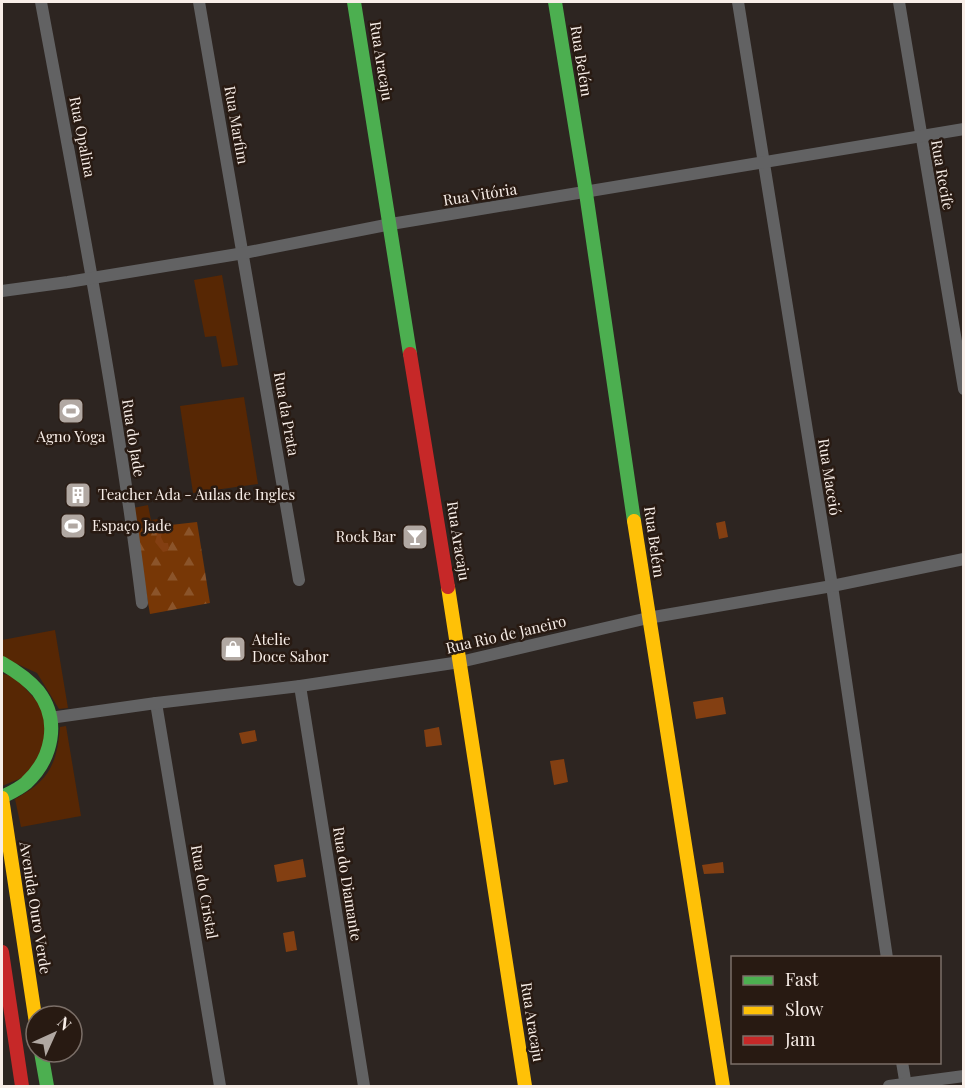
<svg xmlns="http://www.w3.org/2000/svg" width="965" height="1088" viewBox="0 0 965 1088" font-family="'Playfair Display',serif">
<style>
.green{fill:#572704}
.forest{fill:url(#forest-firs)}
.water{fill:#833f12}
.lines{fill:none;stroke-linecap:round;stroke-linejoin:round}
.street{stroke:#626263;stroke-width:12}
.fast{stroke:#4caf50;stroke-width:14}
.slow{stroke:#ffc107;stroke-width:14}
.jam{stroke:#c62828;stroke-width:14}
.labels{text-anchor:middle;stroke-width:5;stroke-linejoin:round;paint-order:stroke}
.street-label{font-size:15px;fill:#f8eee8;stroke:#281a12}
.poi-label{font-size:15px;fill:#f8eee8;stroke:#281a12;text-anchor:start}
</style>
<defs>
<pattern id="forest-firs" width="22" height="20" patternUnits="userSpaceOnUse" patternTransform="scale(1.5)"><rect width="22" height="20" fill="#773706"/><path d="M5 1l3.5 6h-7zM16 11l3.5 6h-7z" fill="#8b542a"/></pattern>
</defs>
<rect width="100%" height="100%" fill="#2d2521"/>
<!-- green -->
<g class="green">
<polygon points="222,275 238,365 222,367 216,336 205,337 194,280"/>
<polygon points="244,397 258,484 193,493 180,406"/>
<polygon points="148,505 151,520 164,518 165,526 136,530 133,508"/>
<polygon points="55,630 68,708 59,709 37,673 2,657 2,640"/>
<polygon points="2,674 14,676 43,708 47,746 24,777 2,786"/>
<path d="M66 726 81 816 21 827 15 799C49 781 57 764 60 727Z"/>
</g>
<!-- forest -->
<polygon class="forest" points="197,522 210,603 150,614 135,529"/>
<!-- water -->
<g class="water">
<polygon points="725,521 728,537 719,539 716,523"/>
<polygon points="155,531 162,532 161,537 164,543 168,543 169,548 167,551 163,552 155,542 157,535"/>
<polygon points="723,697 726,714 696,719 693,702"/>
<polygon points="439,727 442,745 426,747 424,730"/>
<polygon points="255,730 257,741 242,744 239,733"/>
<polygon points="564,759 568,782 554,785 550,761"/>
<polygon points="303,859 306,877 277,882 274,865"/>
<polygon points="723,862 724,873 704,874 702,865"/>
<polygon points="294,931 297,950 286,952 283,933"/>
</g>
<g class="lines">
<!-- street -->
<g class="street">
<path d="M41 2C78 201 117 401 142 603"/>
<polyline points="199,2 299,580"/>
<polyline points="738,2 832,586 887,958"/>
<polyline points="899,2 964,389"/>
<polyline points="2,291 68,282 244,253 391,224 964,129"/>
<polyline points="300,686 364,1086"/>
<polyline points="156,703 220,1086"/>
<polyline points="50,718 156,703 300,686 460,662 648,618 832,586 964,559"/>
<polyline points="902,1062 906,1086"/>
<polyline points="889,1086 964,1076"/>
</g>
<!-- fast -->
<g class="fast">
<polyline points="354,2 410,354"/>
<polyline points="555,2 586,193 634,521"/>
<path d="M2 663C16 671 28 679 38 691 61 721 52 759 26 783 19 789 10 793 2 797"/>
<polyline points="41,1052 47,1086"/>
</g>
<!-- slow -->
<g class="slow">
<polyline points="634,521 723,1086"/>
<polyline points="448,587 525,1086"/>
<polyline points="2,798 36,1023"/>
</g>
<!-- jam -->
<g class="jam">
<polyline points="410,354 448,587"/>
<polyline points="2,952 22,1086"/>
</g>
</g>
<!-- icons -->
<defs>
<g id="stadium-square" transform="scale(1.35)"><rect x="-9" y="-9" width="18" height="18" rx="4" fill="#b1a8a2" stroke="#281a12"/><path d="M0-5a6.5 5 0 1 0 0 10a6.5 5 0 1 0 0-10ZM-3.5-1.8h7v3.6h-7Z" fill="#fff"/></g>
<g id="building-square" transform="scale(1.35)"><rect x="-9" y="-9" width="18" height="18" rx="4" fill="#b1a8a2" stroke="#281a12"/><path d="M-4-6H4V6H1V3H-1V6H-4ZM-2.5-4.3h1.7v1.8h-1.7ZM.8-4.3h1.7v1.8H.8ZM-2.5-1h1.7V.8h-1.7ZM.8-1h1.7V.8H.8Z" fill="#fff"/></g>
<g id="bar-square" transform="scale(1.35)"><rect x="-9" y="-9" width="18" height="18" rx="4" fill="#b1a8a2" stroke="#281a12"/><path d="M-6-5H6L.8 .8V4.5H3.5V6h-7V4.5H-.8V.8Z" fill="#fff"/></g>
<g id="shop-square" transform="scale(1.35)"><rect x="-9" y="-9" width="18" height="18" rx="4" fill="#b1a8a2" stroke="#281a12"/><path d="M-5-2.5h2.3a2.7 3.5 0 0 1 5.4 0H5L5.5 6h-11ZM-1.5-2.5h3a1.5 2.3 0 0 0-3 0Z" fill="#fff"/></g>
</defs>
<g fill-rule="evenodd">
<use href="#stadium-square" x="71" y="411"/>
<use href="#building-square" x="78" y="495"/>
<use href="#stadium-square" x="73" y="526"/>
<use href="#bar-square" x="415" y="537"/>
<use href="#shop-square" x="233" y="649"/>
</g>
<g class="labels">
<!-- street labels -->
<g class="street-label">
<text transform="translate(381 61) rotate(81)" y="5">Rua Aracaju</text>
<text transform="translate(581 61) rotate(81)" y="5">Rua Belém</text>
<text transform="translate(236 125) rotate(80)" y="5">Rua Marfim</text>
<text transform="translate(82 137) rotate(79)" y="5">Rua Opalina</text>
<text transform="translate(942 175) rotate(80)" y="5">Rua Recife</text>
<text transform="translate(480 195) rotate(-9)" y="5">Rua Vitória</text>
<text transform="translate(286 414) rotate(80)" y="5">Rua da Prata</text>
<text transform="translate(133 438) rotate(81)" y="5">Rua do Jade</text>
<text transform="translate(829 477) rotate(81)" y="5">Rua Maceió</text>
<text transform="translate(458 541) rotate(81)" y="5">Rua Aracaju</text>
<text transform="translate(654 542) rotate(82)" y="5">Rua Belém</text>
<text transform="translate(506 635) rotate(-13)" y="5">Rua Rio de Janeiro</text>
<text transform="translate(347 884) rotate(81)" y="5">Rua do Diamante</text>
<text transform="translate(204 892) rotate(80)" y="5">Rua do Cristal</text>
<text transform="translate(35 908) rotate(81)" y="5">Avenida Ouro Verde</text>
<text transform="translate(532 1022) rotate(81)" y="5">Rua Aracaju</text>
</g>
<!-- poi labels -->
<g class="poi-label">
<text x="71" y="442" text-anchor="middle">Agno Yoga</text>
<text x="98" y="500">Teacher Ada - Aulas de Ingles</text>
<text x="92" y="531">Espaço Jade</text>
<text x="396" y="542" text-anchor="end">Rock Bar</text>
<text x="252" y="645">Atelie<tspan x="252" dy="17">Doce Sabor</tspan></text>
</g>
</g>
<!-- border -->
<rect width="965" height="1088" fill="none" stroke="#f8eee8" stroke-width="6"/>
<!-- legend -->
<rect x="731" y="956" width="210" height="108" fill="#281a12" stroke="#7b6f68" stroke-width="1.5"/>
<rect x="743" y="976" width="30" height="9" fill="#4caf50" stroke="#7b6f68" stroke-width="1.5"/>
<text x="785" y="986" font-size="18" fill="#f8eee8">Fast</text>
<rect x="743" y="1006" width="30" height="9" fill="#ffc107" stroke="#7b6f68" stroke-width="1.5"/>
<text x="785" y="1016" font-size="18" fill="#f8eee8">Slow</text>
<rect x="743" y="1036" width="30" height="9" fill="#c62828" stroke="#7b6f68" stroke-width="1.5"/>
<text x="785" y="1046" font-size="18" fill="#f8eee8">Jam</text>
<!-- north arrow -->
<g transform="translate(54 1034) rotate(45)"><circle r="28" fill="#281a12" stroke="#7b6f68" stroke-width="1.5"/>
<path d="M0-4.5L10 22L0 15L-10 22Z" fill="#b1a8a2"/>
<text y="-9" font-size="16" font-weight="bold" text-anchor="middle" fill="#f8eee8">N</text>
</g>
</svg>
